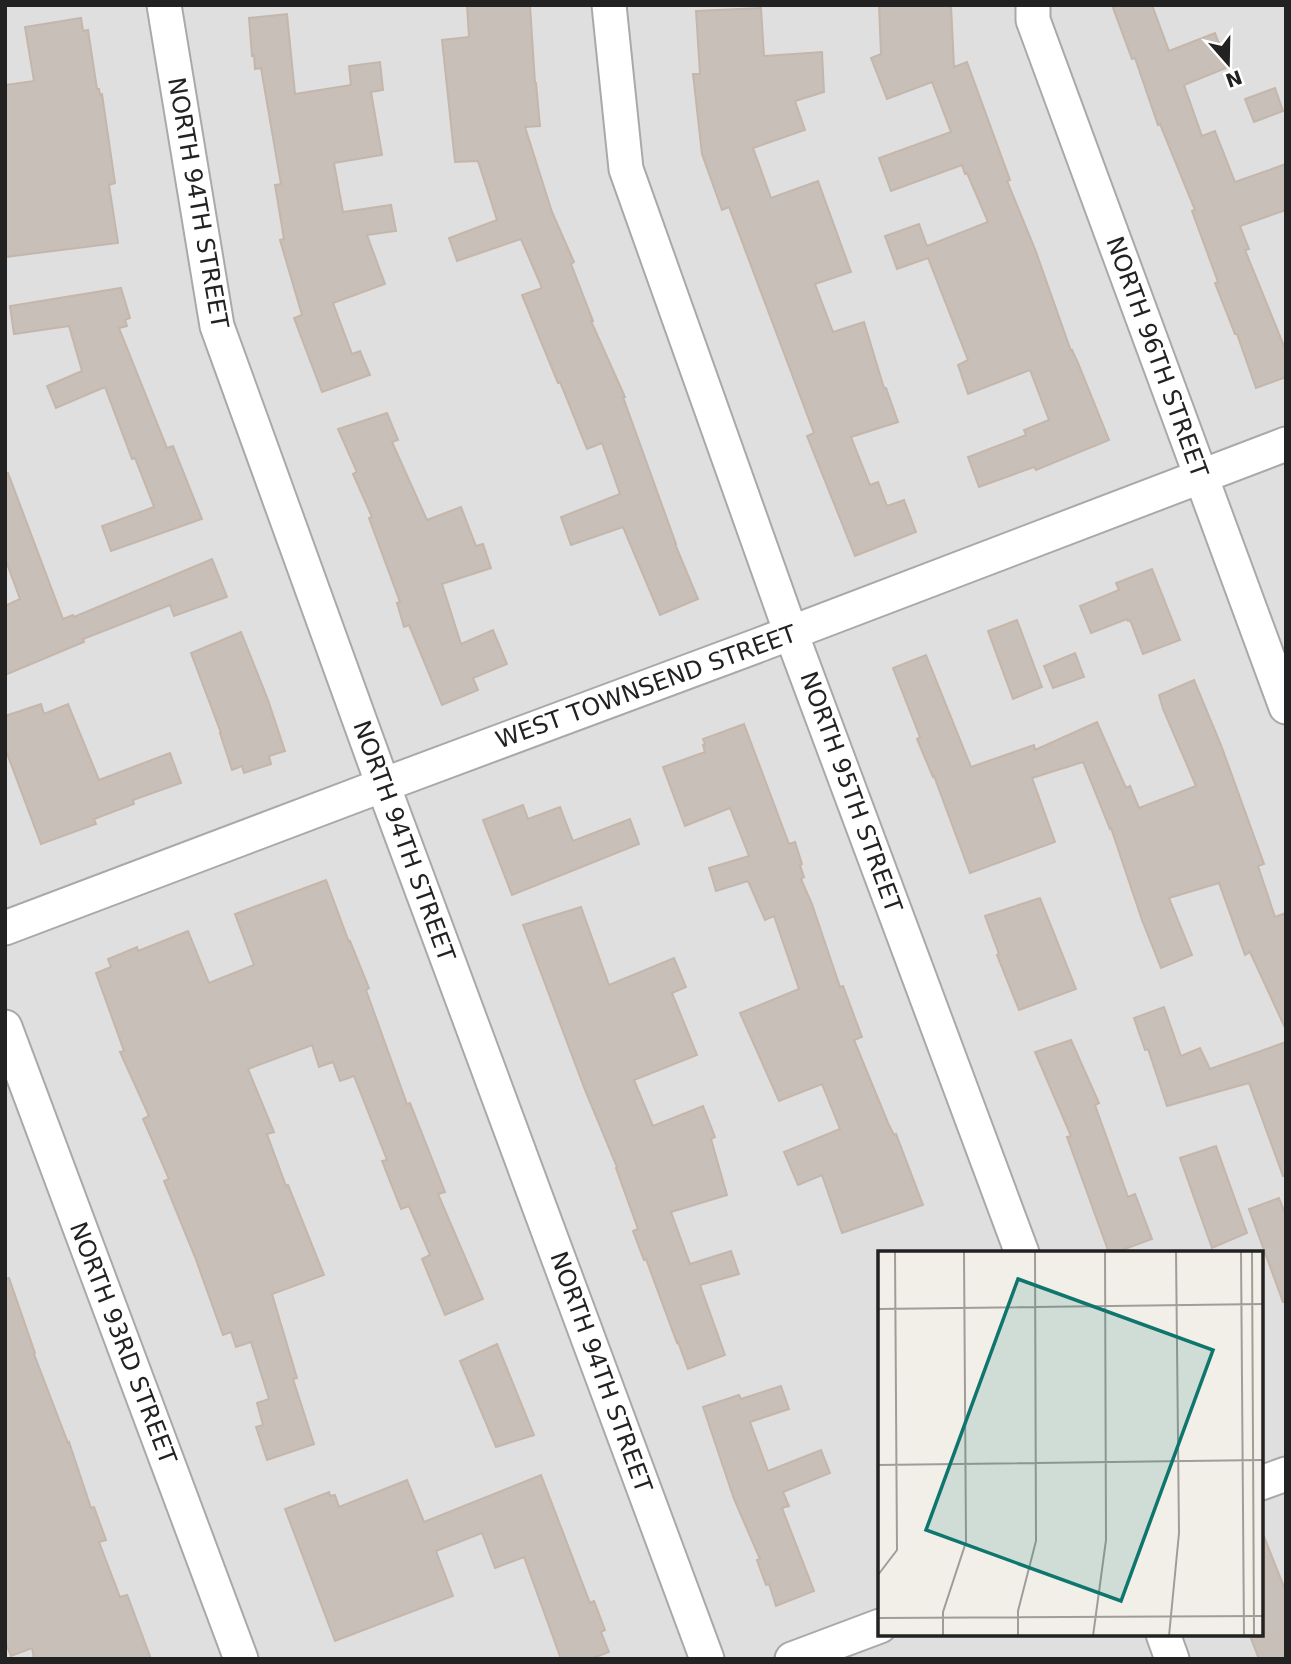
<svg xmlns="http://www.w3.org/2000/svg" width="1291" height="1664" viewBox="0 0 1291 1664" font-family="'DejaVu Sans',sans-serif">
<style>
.residential{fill:#e0dfdf;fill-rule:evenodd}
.building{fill:#c7bfb8;stroke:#c4b6ab;stroke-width:2}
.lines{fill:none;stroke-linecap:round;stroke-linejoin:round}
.minor-casing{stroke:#a9a9a9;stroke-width:37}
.minor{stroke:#fff;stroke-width:33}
.labels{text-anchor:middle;stroke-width:7;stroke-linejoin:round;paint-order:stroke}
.street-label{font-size:24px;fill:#222;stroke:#fff}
.inset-road{fill:none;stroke:#9f9d99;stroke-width:2}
.view{fill:#0f766e;fill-opacity:0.15;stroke:#0f766e;stroke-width:3.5}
.inset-edge{fill:none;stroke:#222;stroke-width:3.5}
</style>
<rect width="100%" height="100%" fill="#f2efe9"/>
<!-- residential -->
<path class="residential" d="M5 5H1286V1659H5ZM880 1253H1261V1634H880Z"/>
<!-- building -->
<g class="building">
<polygon points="467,5 530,5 535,83 536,83 540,126 525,127 552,212 574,262 571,264 593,321 591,321 625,397 623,397 676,544 675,544 698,599 660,615 623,527 571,545 561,517 620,494 602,443 587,449 560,382 558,383 522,295 542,288 521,239 457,261 449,238 497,220 478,161 455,162 442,40 469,37"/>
<polygon points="879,5 951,5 954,67 967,62 1010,180 1007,181 1035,249 1071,351 1072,350 1078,363 1109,440 1036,470 1034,467 979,487 968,457 1026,435 1024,430 1049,420 1030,370 968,394 958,365 968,360 928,258 897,269 885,236 919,224 927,246 988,222 967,173 965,174 962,165 891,191 879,158 951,132 932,82 887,99 871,58 881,54"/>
<polygon points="1112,5 1152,5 1169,51 1215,33 1223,54 1221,55 1226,68 1184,85 1202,136 1215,131 1235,182 1286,164 1286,210 1240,226 1249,249 1245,250 1286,351 1286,377 1256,388 1237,334 1235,334 1215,283 1218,282 1192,211 1195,210 1160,124 1158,125 1135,58 1132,59"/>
<polygon points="761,8 764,56 822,52 824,92 795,101 805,130 753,148 771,198 818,181 851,272 815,284 833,332 864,322 884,388 886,388 898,422 851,437 870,485 878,482 887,506 904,500 916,532 855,556 807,436 814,433 729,207 722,210 702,154 693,74 700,74 696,11"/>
<polygon points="287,14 295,94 351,85 349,66 380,62 383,90 371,92 382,155 334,163 343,212 391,205 396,231 367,235 385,284 333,303 352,354 360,351 370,375 322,392 294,318 302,315 280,240 284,239 275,185 281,184 261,68 255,69 254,55 252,56 249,18"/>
<polygon points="81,18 83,31 88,30 97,89 99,89 100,95 102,94 115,183 109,185 118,243 5,257 5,85 34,81 25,27"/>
<polygon points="1275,88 1283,111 1254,122 1245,99"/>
<polygon points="121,288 130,318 125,320 127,326 119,328 167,448 173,446 202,519 111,551 102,526 154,507 135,458 132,459 105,387 56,408 47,386 82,371 69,326 14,334 10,306"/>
<polygon points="387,413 398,440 392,442 427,520 461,507 476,546 483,544 491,568 442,584 461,644 493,630 507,664 473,678 478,690 442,705 409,625 404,627 397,603 400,602 369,518 372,517 353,474 357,472 338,429"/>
<polygon points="5,473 8,473 63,619 73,615 74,617 212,559 227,597 174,616 170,605 83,639 84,642 5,675 5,606 20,599 5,558"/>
<polygon points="1152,569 1180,640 1143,654 1130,620 1128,621 1127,619 1091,633 1080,606 1119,590 1116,583"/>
<polygon points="1017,620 1042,687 1013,699 988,631"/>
<polygon points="241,632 268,700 285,751 269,756 271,764 244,773 242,766 232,770 220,733 221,733 191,653"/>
<polygon points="1075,653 1084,677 1053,688 1044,666"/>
<polygon points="926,655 971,767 1034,745 1035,750 1097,722 1126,788 1130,786 1139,808 1196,786 1163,709 1159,695 1194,680 1221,745 1264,864 1258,866 1275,917 1286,913 1286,1030 1250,952 1245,955 1219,883 1169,898 1192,955 1161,968 1142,920 1111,828 1110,829 1083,762 1032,778 1055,842 970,873 934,776 933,777 917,739 920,737 893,668"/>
<polygon points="41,704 44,714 68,704 99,780 170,753 181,783 133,800 134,804 94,819 96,824 41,844 5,748 5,716"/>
<polygon points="744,724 789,844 795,842 802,864 800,865 804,877 801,879 812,904 840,987 843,986 862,1037 854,1040 888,1123 894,1135 896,1134 923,1205 842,1233 822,1175 798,1185 784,1152 840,1129 822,1084 779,1101 740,1013 799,989 774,916 765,920 748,881 716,891 709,868 749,856 730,808 685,826 663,767 705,752 703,745 705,744 703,739"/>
<polygon points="523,805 528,819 560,807 573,841 630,819 639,844 512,895 483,820"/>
<polygon points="326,880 349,942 350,941 369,988 366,990 407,1104 410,1103 445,1192 438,1194 483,1299 445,1315 422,1259 430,1255 409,1206 401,1209 382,1161 387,1160 354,1076 340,1081 333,1062 319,1067 312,1045 248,1069 274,1132 267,1134 286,1186 288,1185 324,1275 272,1294 297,1378 293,1379 314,1444 267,1460 256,1427 263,1425 257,1403 269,1399 251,1342 236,1347 231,1332 223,1335 195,1257 164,1181 169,1179 143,1119 149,1116 120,1052 124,1051 96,973 111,967 108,959 137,947 138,951 188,931 209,983 254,965 235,914"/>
<polygon points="1040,898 1076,989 1019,1010 997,955 999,954 985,916"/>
<polygon points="581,907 609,985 674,958 686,987 672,993 697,1055 634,1080 653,1126 703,1106 715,1137 711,1139 727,1195 671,1212 690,1264 731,1251 739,1274 700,1285 725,1355 688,1369 678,1342 677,1343 646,1259 644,1260 633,1231 638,1229 616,1168 617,1167 585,1090 523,925"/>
<polygon points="1164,1007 1181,1056 1200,1048 1210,1069 1286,1042 1286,1176 1283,1176 1249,1083 1167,1106 1148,1049 1145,1050 1134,1018"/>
<polygon points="1071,1040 1099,1103 1095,1105 1128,1197 1135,1194 1152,1239 1114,1253 1109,1253 1067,1137 1071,1136 1035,1052"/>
<polygon points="1216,1146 1247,1233 1212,1248 1180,1158"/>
<polygon points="1279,1198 1286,1216 1286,1301 1283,1302 1249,1209"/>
<polygon points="9,1278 35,1353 34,1354 68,1443 69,1442 91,1508 94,1507 106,1540 99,1542 120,1597 127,1595 128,1597 151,1659 34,1659 32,1648 11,1656 5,1641 5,1279"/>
<polygon points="497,1344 534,1435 496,1447 460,1361"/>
<polygon points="781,1386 789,1409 750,1422 768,1471 821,1450 830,1473 783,1492 789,1506 782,1508 814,1591 776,1606 769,1584 766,1585 757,1560 760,1559 734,1499 703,1407 739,1395 741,1399"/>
<polygon points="541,1475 590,1603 594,1601 605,1630 601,1632 609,1652 591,1659 561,1659 524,1557 495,1568 482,1533 436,1551 453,1596 335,1641 285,1509 329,1492 330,1496 335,1495 339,1507 407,1480 424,1522"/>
<polygon points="1261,1534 1263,1534 1286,1592 1286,1659 1259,1659 1250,1636 1261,1634"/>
</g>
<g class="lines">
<!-- minor casing -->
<g class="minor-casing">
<g id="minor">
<polyline points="164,5 217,326 383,785 707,1659"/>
<polyline points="609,5 626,169 791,633 1022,1253"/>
<polyline points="1033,5 1033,20 1286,707"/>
<polyline points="5,928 383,785 759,645 1286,444"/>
<polyline points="5,1027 241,1659"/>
<polyline points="1261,1483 1286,1474"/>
<polyline points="1163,1634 1172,1659"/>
<polyline points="792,1659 880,1626"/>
</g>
</g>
<!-- minor -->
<use href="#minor" class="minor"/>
</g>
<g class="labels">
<!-- street labels -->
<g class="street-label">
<text transform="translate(198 203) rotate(80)" y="8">NORTH 94TH STREET</text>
<text transform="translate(1157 357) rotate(70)" y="8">NORTH 96TH STREET</text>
<text transform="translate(646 687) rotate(-20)" y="8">WEST TOWNSEND STREET</text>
<text transform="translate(851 792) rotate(70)" y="8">NORTH 95TH STREET</text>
<text transform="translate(404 841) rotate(70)" y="8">NORTH 94TH STREET</text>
<text transform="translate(123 1343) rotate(69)" y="8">NORTH 93RD STREET</text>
<text transform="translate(601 1372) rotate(70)" y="8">NORTH 94TH STREET</text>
</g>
</g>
<!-- overview -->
<g transform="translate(878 1251)">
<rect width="385" height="385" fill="#f2efe9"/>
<path class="inset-road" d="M363 0 366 385M374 0 376 385M0 58 385 53M0 214 385 209M0 324 19 299 17 0M0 367 385 365M65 385V361L88 291 86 0M140 385V360L158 290 157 0M215 385 228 289 227 0M291 385 301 282 298 0"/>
<path class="view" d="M140 28 335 99 243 350 48 279Z"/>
<rect width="385" height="385" class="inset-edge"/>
</g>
<!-- border -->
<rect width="1291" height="1664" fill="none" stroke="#222222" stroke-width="14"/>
<!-- north arrow -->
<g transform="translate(1228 63) rotate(160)" stroke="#ffffff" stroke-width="5" paint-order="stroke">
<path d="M0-5L12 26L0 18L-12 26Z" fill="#222222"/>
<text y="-10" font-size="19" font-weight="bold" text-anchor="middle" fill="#222222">N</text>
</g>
</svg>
